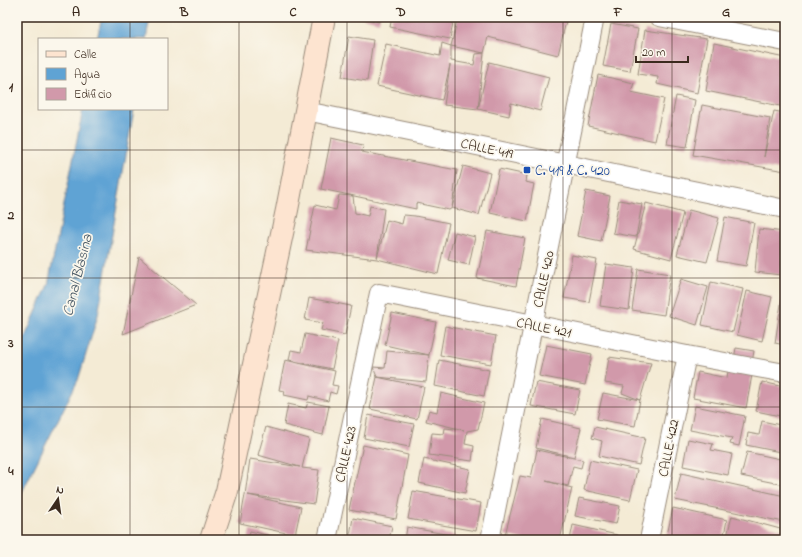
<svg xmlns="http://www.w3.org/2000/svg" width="802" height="557" viewBox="0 0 802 557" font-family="'Indie Flower',sans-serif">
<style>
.water{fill:#5fa3d4;stroke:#4d6679}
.building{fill:#d199aa}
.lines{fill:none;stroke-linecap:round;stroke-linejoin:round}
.street-casing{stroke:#988a7a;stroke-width:20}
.secondary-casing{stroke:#988a7a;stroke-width:24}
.street{stroke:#fff;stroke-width:18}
.secondary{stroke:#fde4d0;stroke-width:22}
.grid{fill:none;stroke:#3b2a1e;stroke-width:1;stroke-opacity:0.55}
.transit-dot{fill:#1a4fb4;stroke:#fbf7ec;stroke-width:1.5}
.labels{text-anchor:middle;stroke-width:3.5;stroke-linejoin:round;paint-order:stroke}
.street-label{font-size:14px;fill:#3b2a1e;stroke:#fbf7ec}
.transit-label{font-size:14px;fill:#164399;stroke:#fbf7ec;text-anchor:start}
.water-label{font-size:15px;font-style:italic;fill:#495a67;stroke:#fbf7ec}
.neatline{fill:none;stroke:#3b2a1e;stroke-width:1.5}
.grid-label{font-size:13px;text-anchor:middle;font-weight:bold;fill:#3b2a1e}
</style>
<rect width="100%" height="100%" fill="#fbf7ec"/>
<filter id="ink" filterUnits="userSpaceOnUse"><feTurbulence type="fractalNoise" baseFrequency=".025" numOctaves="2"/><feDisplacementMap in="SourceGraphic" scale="8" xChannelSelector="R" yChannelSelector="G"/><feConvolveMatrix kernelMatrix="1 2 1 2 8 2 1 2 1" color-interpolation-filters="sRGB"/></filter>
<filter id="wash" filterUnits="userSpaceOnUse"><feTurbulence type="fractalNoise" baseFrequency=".012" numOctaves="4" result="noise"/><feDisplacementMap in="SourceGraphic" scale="16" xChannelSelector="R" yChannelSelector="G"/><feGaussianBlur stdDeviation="0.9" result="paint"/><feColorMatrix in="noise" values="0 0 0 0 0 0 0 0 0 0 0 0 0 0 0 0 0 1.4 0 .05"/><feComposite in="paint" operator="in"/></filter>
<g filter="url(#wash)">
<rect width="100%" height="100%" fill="#f4ebd5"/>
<!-- water -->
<g class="water">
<polygon points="102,17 150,17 146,39 97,39"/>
<polygon points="83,109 134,109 98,315 78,380 17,502 17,355 48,285"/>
</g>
<g id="blocks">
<!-- building -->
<g class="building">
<polygon points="359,17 380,17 379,22"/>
<polygon points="392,17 454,17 450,39 390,27"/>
<polygon points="458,17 567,17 558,55 488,37 484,53 451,46"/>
<polygon points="611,24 638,29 630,71 603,66"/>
<polygon points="645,30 707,39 697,93 657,84 658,77 638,74"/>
<polygon points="349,36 373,40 367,81 342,77"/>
<polygon points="442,43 451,46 451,61 474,65 476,54 484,53 478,109 489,62 549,77 540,111 511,103 509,116 478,109 444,105 450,65 442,100 377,86 386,44 440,56"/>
<polygon points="714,43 785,58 785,107 706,91"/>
<polygon points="598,75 634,83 631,92 664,99 655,141 588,126"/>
<polygon points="676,96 695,100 687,147 667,144"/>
<polygon points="702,105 770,118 764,157 774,111 785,113 785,171 693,155"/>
<polygon points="331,138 363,145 362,152 457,170 452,208 463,166 490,173 479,215 452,208 449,210 416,203 416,209 321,189"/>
<polygon points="499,169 527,175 526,182 534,184 527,221 490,213"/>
<polygon points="586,191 610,196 601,241 577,236"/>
<polygon points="339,195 353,196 355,213 368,216 370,206 384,209 377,258 387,220 402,224 404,215 415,216 449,223 438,274 377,259 306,250 315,205 336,210"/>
<polygon points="619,200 642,204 636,237 613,233"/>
<polygon points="646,203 683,213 671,259 634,249"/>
<polygon points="689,210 719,218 707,262 677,255"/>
<polygon points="725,217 754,223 746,266 717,261"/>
<polygon points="759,229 785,232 781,275 755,272"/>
<polygon points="487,231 525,238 516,286 477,278"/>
<polygon points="455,232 475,237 469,265 448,260"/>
<polygon points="572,255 597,260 589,302 564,298"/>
<polygon points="139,257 196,305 123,334"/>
<polygon points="606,264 634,268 629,310 600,306"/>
<polygon points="638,269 670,274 664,315 632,310"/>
<polygon points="681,279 708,287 697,325 669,316"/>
<polygon points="711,282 743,289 733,332 702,325"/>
<polygon points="747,291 772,297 762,341 737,335"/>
<polygon points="309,298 351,306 345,335 321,330 323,323 305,320"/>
<polygon points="782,298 785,299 785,345 775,343"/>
<polygon points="392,313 436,322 429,355 385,345"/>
<polygon points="445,326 496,336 491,364 440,355"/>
<polygon points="305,334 338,341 332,369 289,360 291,350 301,352"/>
<polygon points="546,345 592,354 585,385 539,376"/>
<polygon points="736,348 754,351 752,362 734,359"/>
<polygon points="387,351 429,355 426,382 377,377 373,367 385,368"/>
<polygon points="609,357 651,363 640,400 635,426 597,419 603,393 640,400 622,393 624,386 605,383"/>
<polygon points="285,360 335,371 332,385 338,386 336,394 330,392 328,401 309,396 308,400 284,395 285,391 279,390"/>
<polygon points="439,360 489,370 484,396 435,386"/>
<polygon points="728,371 752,375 746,408 693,398 698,372 727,378"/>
<polygon points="377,377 424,387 417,419 370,409"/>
<polygon points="536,382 580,390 575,414 531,406"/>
<polygon points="762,382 785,387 785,417 756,411"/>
<polygon points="441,393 484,403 478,429 467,431 465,444 474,446 472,461 429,455 432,433 444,434 445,428 464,430 426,421 429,410 437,412"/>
<polygon points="308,402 329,406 323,435 284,425 288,404 306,408"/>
<polygon points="695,406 745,416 739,446 730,444 732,438 690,430"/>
<polygon points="368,415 414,424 409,447 364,438"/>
<polygon points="542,419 581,428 574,457 536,448"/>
<polygon points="762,421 785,426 785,453 746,445 748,433 759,435"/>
<polygon points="266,427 309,439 302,468 319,470 314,504 248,495 301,507 295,535 240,523 245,495 250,459 300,467 258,455"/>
<polygon points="595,427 645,438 639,465 599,456 602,441 592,438"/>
<polygon points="688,439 713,444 711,450 732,454 728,475 683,466"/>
<polygon points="363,445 408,455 396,519 349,510"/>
<polygon points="537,450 583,460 581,468 573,466 568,486 546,481 572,488 560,540 525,540 505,535 520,476 531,478"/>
<polygon points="747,452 785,460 785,485 741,476"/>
<polygon points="424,459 470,469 465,493 419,483"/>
<polygon points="590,460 637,470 630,500 584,490"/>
<polygon points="681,473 785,496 784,522 675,500"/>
<polygon points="413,491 481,503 476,531 408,519"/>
<polygon points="579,498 620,506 616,524 575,516"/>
<polygon points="673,508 727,520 723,540 689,540 667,535"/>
<polygon points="732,516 784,530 781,540 726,540"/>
<polygon points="353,518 392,526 389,540 349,540"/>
<polygon points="573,525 617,535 616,540 570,540"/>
<polygon points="407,527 456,536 455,540 405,540"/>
<polygon points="250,531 284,539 284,540 248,540"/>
</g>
</g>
</g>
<g filter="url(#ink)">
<use href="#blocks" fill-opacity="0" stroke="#988a7a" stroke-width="1"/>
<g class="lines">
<!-- street casing -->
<g class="street-casing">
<g id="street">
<polyline points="659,17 785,42"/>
<polyline points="306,111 785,209"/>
<polyline points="327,540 379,293 687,355 785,373"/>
<polyline points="490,540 595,17"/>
<polyline points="649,540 687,355"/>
</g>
</g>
<!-- secondary casing -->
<g class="secondary-casing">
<polyline id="secondary" points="211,540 227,491 287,210 324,17"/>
</g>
<!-- street -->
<use href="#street" class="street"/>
<!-- secondary -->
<use href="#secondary" class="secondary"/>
</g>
</g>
<!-- grid -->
<path class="grid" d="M130 17V39M239 17V540M347 17V540M455 17V540M563 17V540M672 17V540M130 109V540M17 150H785M17 278H785M17 407H785"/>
<!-- markers -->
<rect class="transit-dot" x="523" y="166" width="8" height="8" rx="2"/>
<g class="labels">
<!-- street labels -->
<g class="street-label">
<text transform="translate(487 148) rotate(12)" y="5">CALLE 419</text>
<text transform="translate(543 279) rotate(-78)" y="5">CALLE 420</text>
<text transform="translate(544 327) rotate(11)" y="5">CALLE 421</text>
<text transform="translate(668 448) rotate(-79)" y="5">CALLE 422</text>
<text transform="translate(345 454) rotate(-78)" y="5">CALLE 423</text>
</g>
<!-- transit labels -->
<g class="transit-label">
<text x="535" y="175">C. 419 &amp; C. 420</text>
</g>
<!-- water labels -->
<g class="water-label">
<text transform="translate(77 275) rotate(-76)" y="5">Canal Blasina</text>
</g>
</g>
<!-- margin -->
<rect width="802" height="557" fill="none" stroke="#fbf7ec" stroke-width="44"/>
<!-- legend -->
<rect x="38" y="38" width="130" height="72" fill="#fbf7ec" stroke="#aea59a"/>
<rect x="46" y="51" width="20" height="6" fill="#fde4d0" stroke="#aea59a"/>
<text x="74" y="58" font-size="12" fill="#3b2a1e">Calle</text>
<rect x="46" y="68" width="20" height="12" fill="#5fa3d4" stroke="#aea59a"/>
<text x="74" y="78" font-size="12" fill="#3b2a1e">Agua</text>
<rect x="46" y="88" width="20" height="12" fill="#d199aa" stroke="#aea59a"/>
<text x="74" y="98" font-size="12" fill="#3b2a1e">Edificio</text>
<!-- north arrow -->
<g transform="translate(58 499) rotate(13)" stroke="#fbf7ec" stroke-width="3" paint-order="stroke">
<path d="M0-3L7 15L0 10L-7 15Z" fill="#3b2a1e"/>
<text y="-6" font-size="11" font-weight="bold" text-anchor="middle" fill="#3b2a1e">N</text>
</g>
<!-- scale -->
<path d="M636 56v6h52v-6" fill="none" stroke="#3b2a1e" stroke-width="2"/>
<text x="642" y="56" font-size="12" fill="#3b2a1e" stroke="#fbf7ec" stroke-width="3" paint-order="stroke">20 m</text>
<rect x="22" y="22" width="758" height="513" class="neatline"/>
<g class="grid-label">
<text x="76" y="16">A</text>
<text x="184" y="16">B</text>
<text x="293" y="16">C</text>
<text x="401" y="16">D</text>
<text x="509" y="16">E</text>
<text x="618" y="16">F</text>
<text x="726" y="16">G</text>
<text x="11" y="91">1</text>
<text x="11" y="219">2</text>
<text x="11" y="347">3</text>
<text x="11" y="475">4</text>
</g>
</svg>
